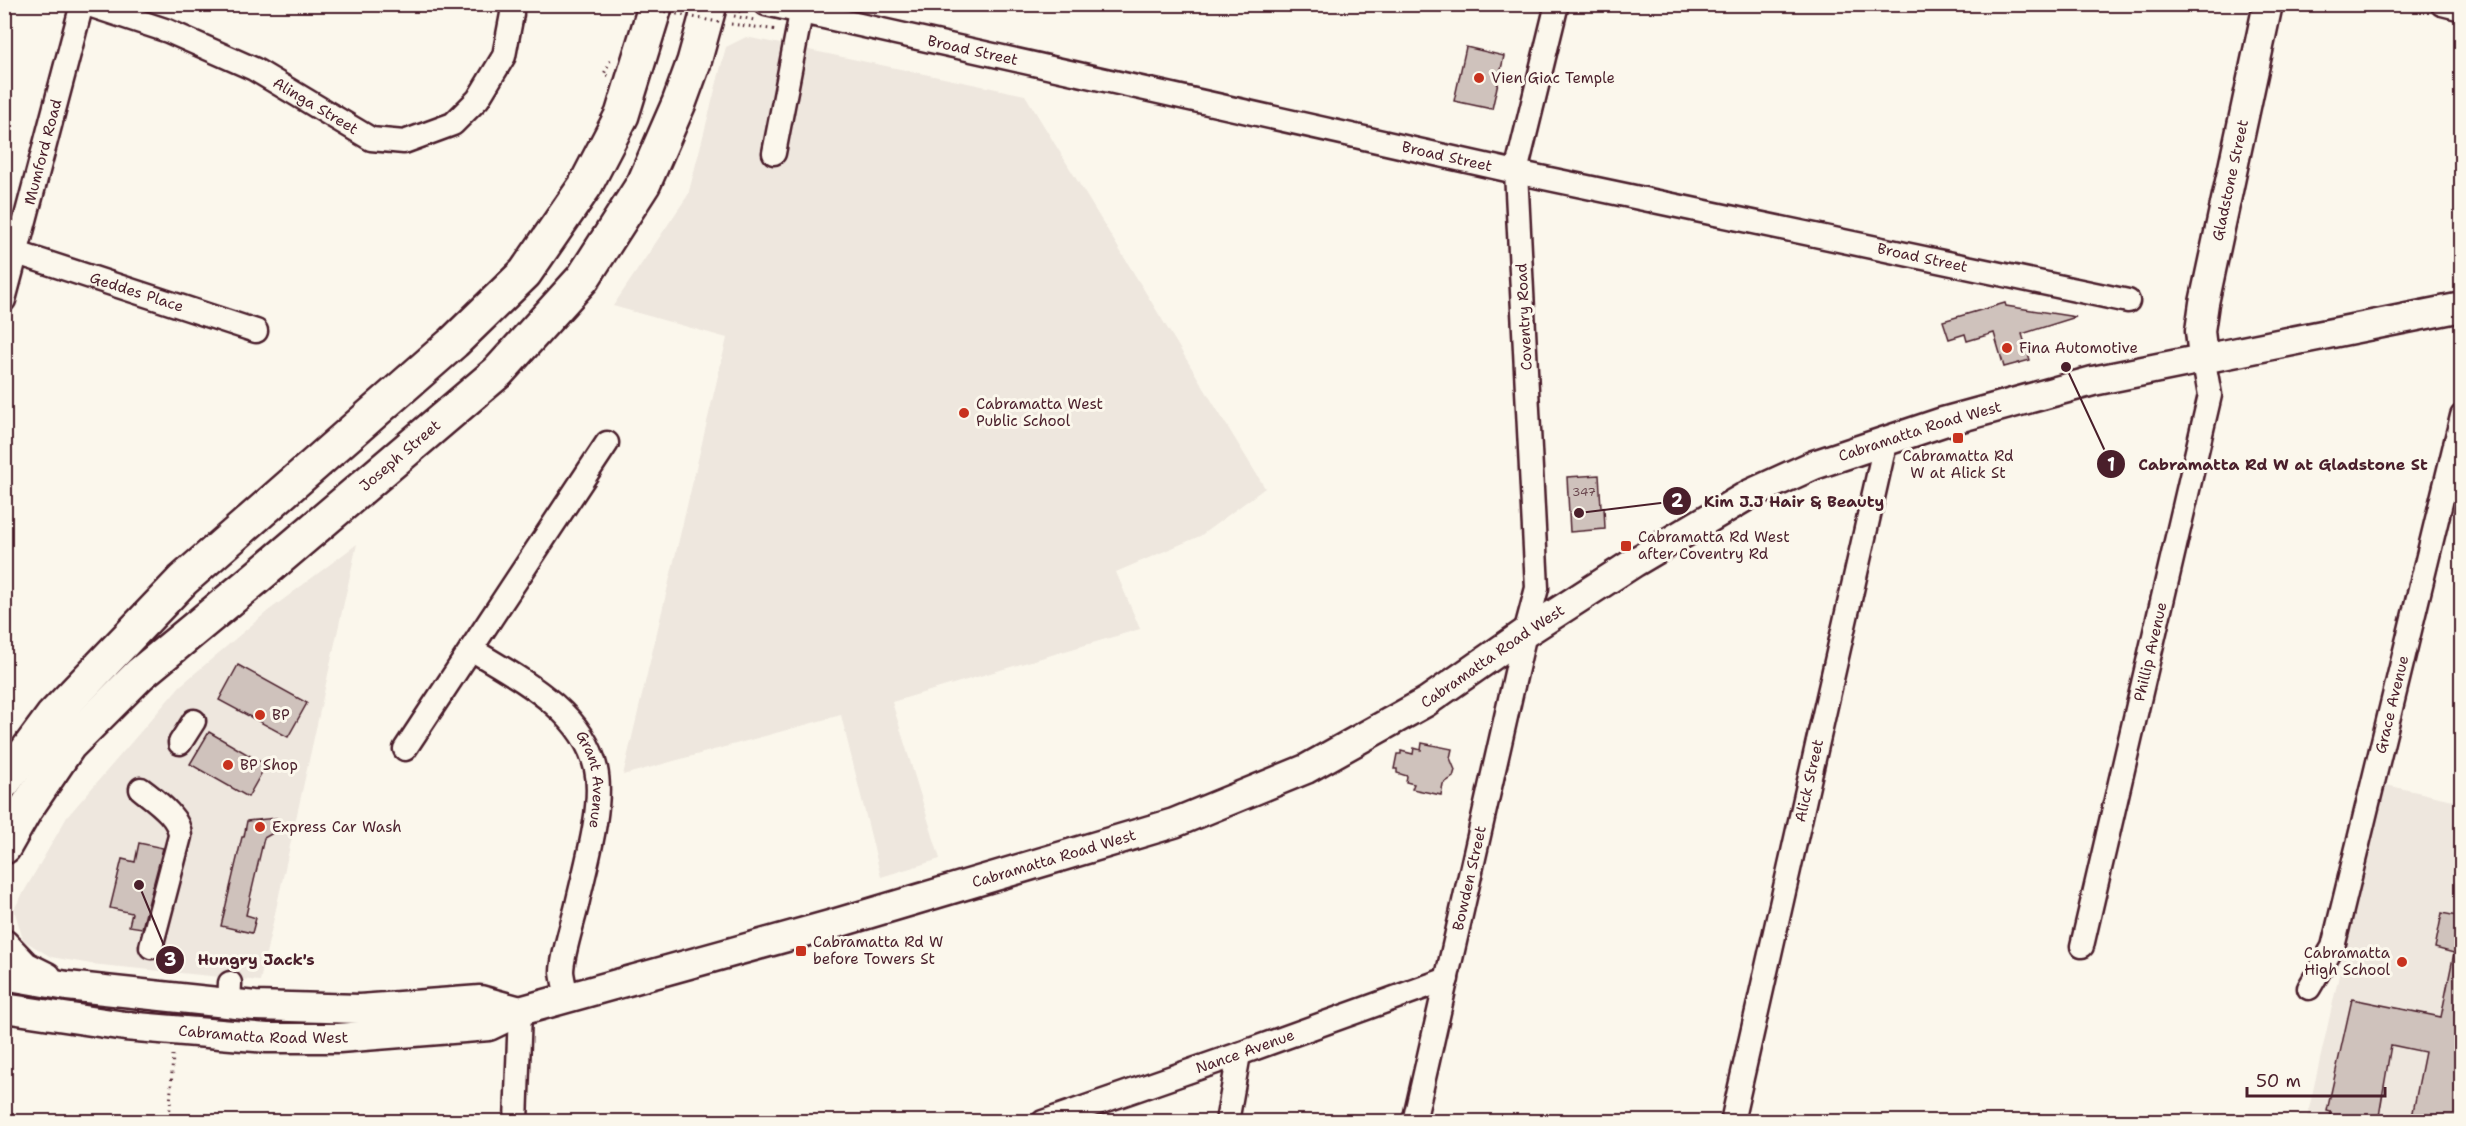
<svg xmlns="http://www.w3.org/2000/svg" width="2466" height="1126" viewBox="0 0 2466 1126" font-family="'Shantell Sans',sans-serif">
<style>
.built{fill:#eee7de}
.building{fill:#cfc2bc;stroke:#4a1f2b;stroke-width:1.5}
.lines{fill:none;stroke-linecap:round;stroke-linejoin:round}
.minor-casing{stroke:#4a1f2b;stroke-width:27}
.major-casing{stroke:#4a1f2b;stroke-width:33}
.highway-casing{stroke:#4a1f2b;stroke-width:38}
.path{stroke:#4a1f2b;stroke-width:3;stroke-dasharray:1.5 4.5;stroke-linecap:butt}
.minor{stroke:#fbf7ec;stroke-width:22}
.major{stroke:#fbf7ec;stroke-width:28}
.highway{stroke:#fbf7ec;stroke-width:33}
.path-bridge{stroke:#4a1f2b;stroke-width:3;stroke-dasharray:1.5 4.5;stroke-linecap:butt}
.poi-dot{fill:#c8321e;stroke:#fbf7ec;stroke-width:2}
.labels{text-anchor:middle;stroke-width:6;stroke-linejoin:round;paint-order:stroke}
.number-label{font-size:12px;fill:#6b484f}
.street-label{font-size:15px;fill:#4a1f2b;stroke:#fbf7ec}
.poi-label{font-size:15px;fill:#4a1f2b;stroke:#fbf7ec;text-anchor:start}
.leader{fill:none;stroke:#4a1f2b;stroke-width:2}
.callout-dot{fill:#4a1f2b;stroke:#fbf7ec;stroke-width:2}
.mark-label{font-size:18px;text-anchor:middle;font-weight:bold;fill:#fff}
.callout-label{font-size:16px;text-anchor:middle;font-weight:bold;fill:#4a1f2b;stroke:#fbf7ec;stroke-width:6;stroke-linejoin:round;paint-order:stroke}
</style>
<rect width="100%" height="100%" fill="#fbf7ec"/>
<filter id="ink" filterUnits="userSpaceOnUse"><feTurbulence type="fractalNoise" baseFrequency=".0167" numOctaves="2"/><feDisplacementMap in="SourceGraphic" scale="12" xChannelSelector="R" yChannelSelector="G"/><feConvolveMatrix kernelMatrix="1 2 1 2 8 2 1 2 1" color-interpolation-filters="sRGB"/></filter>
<g filter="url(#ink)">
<!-- built -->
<g class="built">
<polygon points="746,37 1025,95 1265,488 1200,536 1116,572 1140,629 892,702 940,859 881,877 841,715 623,775 727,338 613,306 688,195 726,47"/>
<polygon points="357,544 260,981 91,964 51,957 23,940 14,909 67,817 180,686 268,611"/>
<polygon points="2382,784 2461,802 2461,1121 2306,1122"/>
</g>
<!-- building -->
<g class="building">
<polygon points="1466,47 1504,56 1492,109 1454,101"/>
<polygon points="2005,303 2006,306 2076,317 2022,334 2030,360 2004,367 1994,333 1967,341 1965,334 1949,339 1943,321"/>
<polygon points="1599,475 1601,507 1604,507 1605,529 1570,532 1567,477"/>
<polygon points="238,665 307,703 288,737 219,700"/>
<polygon points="209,732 266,765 248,797 190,764"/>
<polygon points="1422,743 1452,749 1450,758 1455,770 1453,777 1443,784 1441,795 1412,789 1414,784 1406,782 1407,776 1397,773 1397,769 1394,769 1397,754 1401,754 1401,751 1413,754 1414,748 1421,750"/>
<polygon points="276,818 273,833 264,838 246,915 256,918 252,933 221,926 242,837 244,837 247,821"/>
<polygon points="139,843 163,848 142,928 129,926 132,913 110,908 122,859 135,862"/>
<polygon points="2442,913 2462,917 2462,1122 2411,1122 2425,1052 2391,1045 2378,1122 2329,1122 2331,1112 2327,1111 2352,999 2441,1017 2454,953 2435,948"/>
</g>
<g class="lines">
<!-- minor casing -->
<g class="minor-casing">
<g id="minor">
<path id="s1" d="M86 4 168 31 254 69 371 139 404 142 453 124 478 99 504 56 512 14 511 4"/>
<path id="s2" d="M766 4 1516 172 2128 301"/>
<polyline points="2442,4 2462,9"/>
<polyline points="774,153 801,13"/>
<path id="s3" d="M17 253 256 331"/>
<path id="s4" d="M4 300 82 4"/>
<path id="s5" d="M471 649C518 678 583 710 596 769 604 806 585 868 577 905 573 923 562 955 562 972 563 981 566 990 567 999"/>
<polyline points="180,743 194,721"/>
<polyline points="405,749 607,443"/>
<path d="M141 789C156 801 180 817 180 836L151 947"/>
<path id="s6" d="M2082 946 2210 395 2203 357"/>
<path id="s7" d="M2309 988 2333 947 2462 416"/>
<polyline points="229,1004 230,983"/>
<polyline points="516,1122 520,1011"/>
<path id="s8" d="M1043 1122 1239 1054 1447 979"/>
<polyline points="1227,1122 1239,1054"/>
<path id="s9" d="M1414 1122 1525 633 1537 588 1516 172 1557 4"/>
<path id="s10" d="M1732 1122 1886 440"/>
</g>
</g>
<!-- major casing -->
<g class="major-casing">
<g id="major">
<path id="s11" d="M2203 357 2200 331 2204 303 2268 4"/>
<polyline points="4,944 25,966 47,977"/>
<polyline points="4,975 67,986 255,1006 360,1009 480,1000 520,1011"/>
<path id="s12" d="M4 1008 125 1026 267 1038H339L489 1026 520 1011 837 923 1174 823 1306 769 1426 702 1525 633 1635 562 1750 494 1814 465 1943 422 2093 381 2462 307"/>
</g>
</g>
<!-- highway casing -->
<g class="highway-casing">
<g id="highway">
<polyline points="4,782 52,717 183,580 454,342 525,273 585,186 622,115 656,4"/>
<path id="s13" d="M4 847 25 810 69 745 140 674 255 579 498 372 583 278 644 183 679 103 694 62 710 4"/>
</g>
</g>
<!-- path -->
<g class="path">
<polyline points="733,10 743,12 744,7"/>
<polyline points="734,16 754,20"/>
<polyline points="731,24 778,30"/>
<polyline points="608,76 604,74 611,59"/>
<polyline points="169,1122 173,1055"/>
</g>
<!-- minor -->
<use href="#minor" class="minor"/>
<!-- major -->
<use href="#major" class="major"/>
<!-- highway -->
<use href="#highway" class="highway"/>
<!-- path-bridge -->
<polyline class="path-bridge" points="641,7 723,23"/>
</g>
</g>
<!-- markers -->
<g class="poi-dot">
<circle cx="1479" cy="78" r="6"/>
<circle cx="2007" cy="348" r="6"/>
<circle cx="964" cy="413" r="6"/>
<rect x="1952" y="432" width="12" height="12" rx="3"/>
<rect x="1620" y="540" width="12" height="12" rx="3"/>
<circle cx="260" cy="715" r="6"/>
<circle cx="228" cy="765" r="6"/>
<circle cx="260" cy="827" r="6"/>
<rect x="795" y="945" width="12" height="12" rx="3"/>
<circle cx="2402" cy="962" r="6"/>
</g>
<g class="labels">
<!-- number labels -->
<g class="number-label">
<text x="1584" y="496">347</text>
</g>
<!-- street labels -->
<g class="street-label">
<text dy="5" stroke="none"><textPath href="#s2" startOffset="212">Broad Street</textPath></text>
<text dy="5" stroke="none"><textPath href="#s1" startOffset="252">Alinga Street</textPath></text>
<text dy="5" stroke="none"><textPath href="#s4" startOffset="153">Mumford Road</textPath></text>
<text dy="5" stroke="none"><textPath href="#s2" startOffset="698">Broad Street</textPath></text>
<text dy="5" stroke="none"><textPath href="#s11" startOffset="180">Gladstone Street</textPath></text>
<text dy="5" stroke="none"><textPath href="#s2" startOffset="1184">Broad Street</textPath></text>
<text dy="5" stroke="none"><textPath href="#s3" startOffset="126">Geddes Place</textPath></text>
<text transform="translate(1524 317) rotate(-93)" y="5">Coventry Road</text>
<text dy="5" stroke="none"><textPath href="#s12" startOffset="2049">Cabramatta Road West</textPath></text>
<text dy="5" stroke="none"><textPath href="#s13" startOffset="561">Joseph Street</textPath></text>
<text dy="5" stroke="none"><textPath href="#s6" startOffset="302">Phillip Avenue</textPath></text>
<text dy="5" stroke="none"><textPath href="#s12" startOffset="1563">Cabramatta Road West</textPath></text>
<text dy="5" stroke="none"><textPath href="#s7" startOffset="297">Grace Avenue</textPath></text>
<text dy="5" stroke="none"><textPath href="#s5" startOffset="188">Grant Avenue</textPath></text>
<text dy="5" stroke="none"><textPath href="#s10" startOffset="350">Alick Street</textPath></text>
<text dy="5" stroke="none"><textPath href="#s12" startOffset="1077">Cabramatta Road West</textPath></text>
<text dy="5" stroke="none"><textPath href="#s9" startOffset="250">Bowden Street</textPath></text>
<text dy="5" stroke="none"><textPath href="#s12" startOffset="261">Cabramatta Road West</textPath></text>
<text dy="5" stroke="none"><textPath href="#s8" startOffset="214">Nance Avenue</textPath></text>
</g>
<!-- poi labels -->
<g class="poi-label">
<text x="1491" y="83">Vien Giac Temple</text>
<text x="2019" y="353">Fina Automotive</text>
<text x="976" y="409">Cabramatta West<tspan x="976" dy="17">Public School</tspan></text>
<text x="1958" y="461" text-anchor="middle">Cabramatta Rd<tspan x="1958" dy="17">W at Alick St</tspan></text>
<text x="1638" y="542">Cabramatta Rd West<tspan x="1638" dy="17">after Coventry Rd</tspan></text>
<text x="272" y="720">BP</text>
<text x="240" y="770">BP Shop</text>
<text x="272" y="832">Express Car Wash</text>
<text x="813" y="947">Cabramatta Rd W<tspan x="813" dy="17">before Towers St</tspan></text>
<text x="2390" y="958" text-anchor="end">Cabramatta<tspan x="2390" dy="17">High School</tspan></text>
</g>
</g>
<!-- callouts -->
<path class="leader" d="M2066 367L2111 464M1579 513L1677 501M139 885L170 960"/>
<g class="callout-dot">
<circle cx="2066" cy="367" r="6"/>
<circle cx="1579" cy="513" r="6"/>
<circle cx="139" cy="885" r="6"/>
<circle cx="2111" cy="464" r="15"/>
<circle cx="1677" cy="501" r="15"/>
<circle cx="170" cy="960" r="15"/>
</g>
<g class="mark-label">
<text x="2111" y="471">1</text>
<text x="1677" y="507">2</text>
<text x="170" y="966">3</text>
</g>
<g class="callout-label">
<text x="2283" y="470">Cabramatta Rd W at Gladstone St</text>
<text x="1794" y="507">Kim J.J Hair &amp; Beauty</text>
<text x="256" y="965">Hungry Jack's</text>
</g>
<!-- margin -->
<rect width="2466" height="1126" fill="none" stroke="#fbf7ec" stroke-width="24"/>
<rect x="12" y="12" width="2442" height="1102" fill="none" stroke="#4a1f2b" stroke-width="2" filter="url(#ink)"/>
<!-- scale -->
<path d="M2247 1087v9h138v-9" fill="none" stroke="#4a1f2b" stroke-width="3"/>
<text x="2256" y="1087" font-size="18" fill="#4a1f2b" stroke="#fbf7ec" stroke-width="4.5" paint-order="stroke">50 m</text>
</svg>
